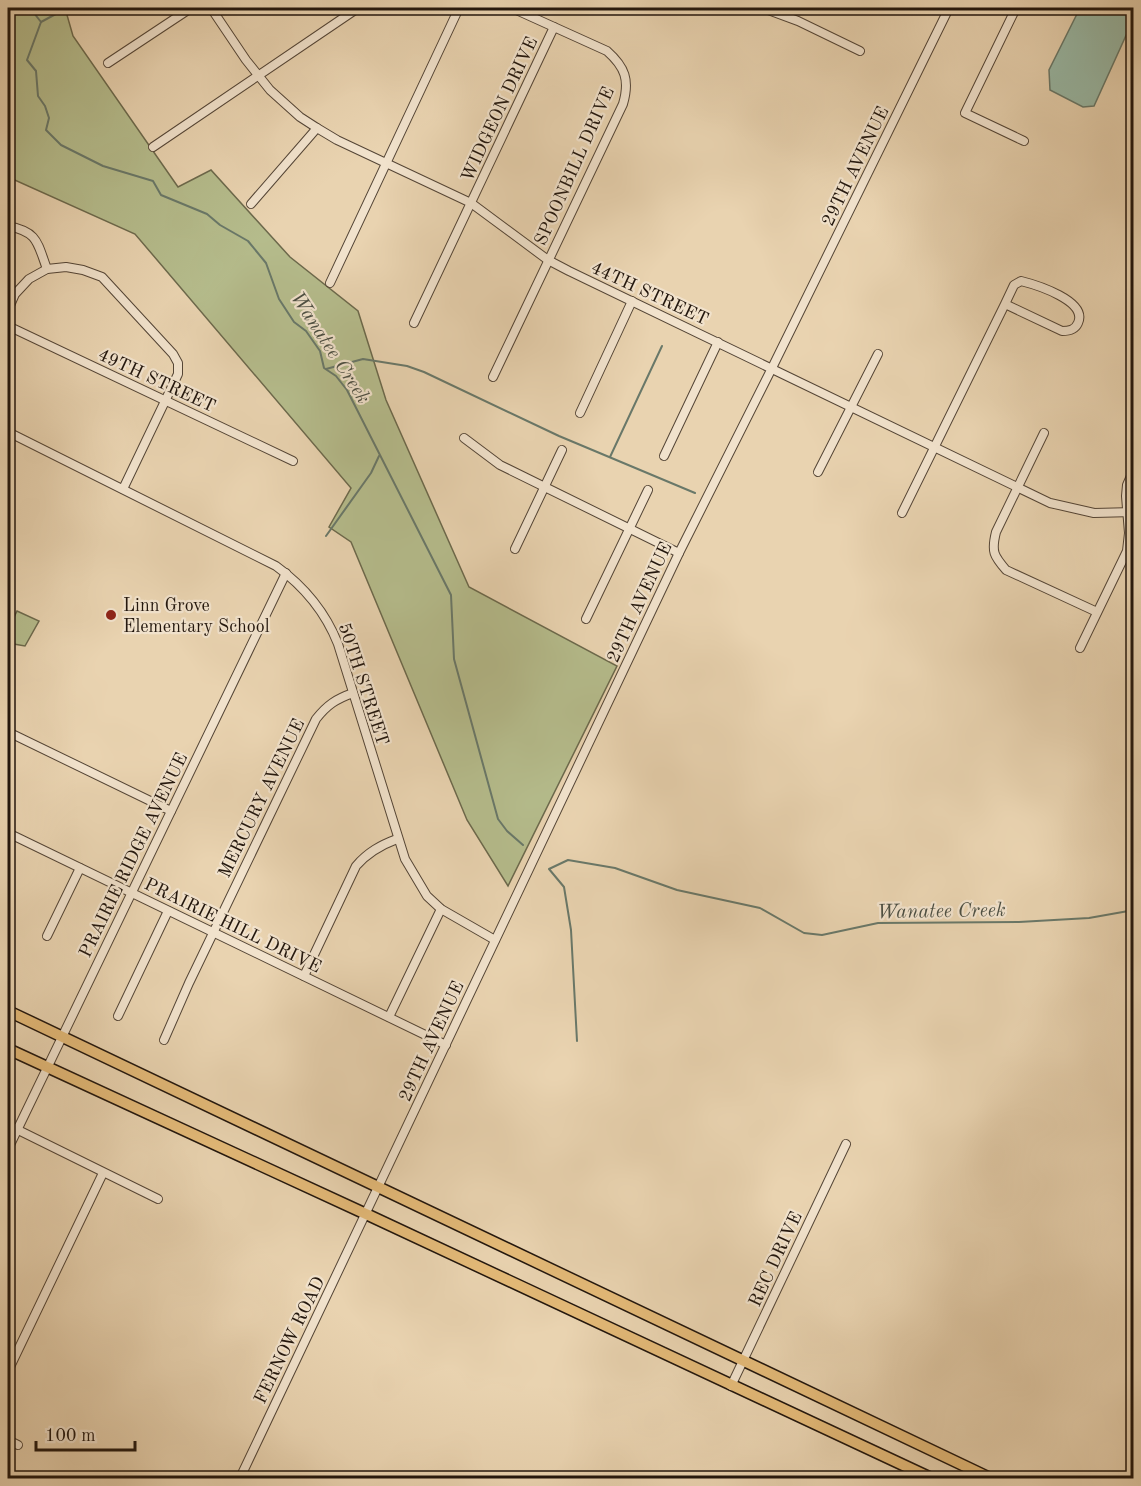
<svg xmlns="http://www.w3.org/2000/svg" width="1141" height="1486" viewBox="0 0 1141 1486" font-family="'Old Standard TT',serif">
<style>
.green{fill:#b5bc8c;stroke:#6c694c;stroke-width:1.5}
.water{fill:#99b9a6;stroke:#697869;stroke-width:1.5}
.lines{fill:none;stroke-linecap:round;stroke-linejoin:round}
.stream{stroke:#697869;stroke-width:2}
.minor-casing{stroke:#544536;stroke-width:10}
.highway-casing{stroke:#22160d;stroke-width:13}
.minor{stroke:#f1e2cc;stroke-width:8}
.highway{stroke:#e4ba78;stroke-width:10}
.poi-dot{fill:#8f2418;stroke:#f1e2cc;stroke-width:2}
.labels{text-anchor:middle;stroke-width:4.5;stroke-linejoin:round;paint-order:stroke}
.street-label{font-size:18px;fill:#22160d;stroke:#f1e2cc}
.poi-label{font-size:18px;fill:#22160d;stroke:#f1e2cc;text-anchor:start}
.water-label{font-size:20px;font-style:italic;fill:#4c4f43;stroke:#f1e2cc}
</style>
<rect width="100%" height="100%" fill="#e9d3b0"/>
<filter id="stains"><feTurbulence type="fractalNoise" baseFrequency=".00333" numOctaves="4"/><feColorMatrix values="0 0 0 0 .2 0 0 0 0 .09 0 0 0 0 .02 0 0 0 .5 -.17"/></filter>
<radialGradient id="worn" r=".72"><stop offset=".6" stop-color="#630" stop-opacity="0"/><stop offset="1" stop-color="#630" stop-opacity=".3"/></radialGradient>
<!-- green -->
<g class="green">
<polygon points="8,8 65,8 73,36 178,187 211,170 290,257 358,311 386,400 469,587 617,666 508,886 467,820 351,542 329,527 351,488 135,234 8,177"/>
<polygon points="17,611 39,621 25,646 8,643 8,630"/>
</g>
<!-- water -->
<polygon class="water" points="1080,8 1133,8 1133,20 1094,106 1083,107 1050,90 1049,70"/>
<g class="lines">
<!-- stream -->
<g class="stream">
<polyline points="30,8 41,22 27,60 36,71 38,96 45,106 49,118 46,130 61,145 103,166 153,181 161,195 207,214 220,225 248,241 266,263 279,299 294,322 306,331 320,351 324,368 336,376 347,390 451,595 454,659 498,819 507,831 523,845"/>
<polyline points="41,22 67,8"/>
<polyline points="326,369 363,359 407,366 424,372 559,436 695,493"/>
<polyline points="610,457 662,346"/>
<polyline points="326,536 371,473 379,456"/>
<polyline points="577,1041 571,930 564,887 549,869 568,860 615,868 677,890 760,908 804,933 822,935 878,923 1019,922 1089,918 1134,910"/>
</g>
<!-- minor casing -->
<g class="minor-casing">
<g id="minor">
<polyline points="211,8 246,60 270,90 300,117 317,128 337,140 471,203 548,260 569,271 1050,503 1094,513 1134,512"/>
<polyline points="763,8 798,21 860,51"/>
<polyline points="1016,8 965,113 1024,141"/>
<polyline points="108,63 191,8"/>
<polyline points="153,147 358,8"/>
<polyline points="251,204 317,128"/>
<path d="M8 226C38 232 37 242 47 269"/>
<polyline points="330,283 459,8"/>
<polyline points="8,310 15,294 29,279 47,269 66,267 83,270 102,277 173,354 178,363 178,374 123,489"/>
<polyline points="414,323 554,27"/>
<polyline points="8,326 293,461"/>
<path d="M493 377 623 104C630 80 625 67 607 51L512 8"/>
<polyline points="580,413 632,301"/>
<path d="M8 432 276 566C305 587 325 611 338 644L405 859 427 896 441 909 495 940"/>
<path d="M1044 433 996 532C991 552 994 556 1006 570L1097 612"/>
<polyline points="464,438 500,465 679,553"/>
<polyline points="664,456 718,342"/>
<polyline points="818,472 878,354"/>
<path d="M902 513 1005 304 1014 285 1021 281C1037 285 1088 301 1078 323 1075 330 1069 331 1062 331L1005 304"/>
<polyline points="515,549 562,450"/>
<polyline points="586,619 648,490"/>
<polyline points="1080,648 1127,551 1129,533 1126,496 1127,485 1134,469"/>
<polyline points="8,732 171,811"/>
<polyline points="8,833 446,1045"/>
<polyline points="47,936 80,868"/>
<path d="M304 976 356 866C368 852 381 845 397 839"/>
<polyline points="118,1016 168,911"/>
<polyline points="389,1017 441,909"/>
<path d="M164 1040 189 983 316 719C327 705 336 699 353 693"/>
<polyline points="8,1125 158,1199"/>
<polyline points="8,1149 286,573"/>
<polyline points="8,1371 103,1173"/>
<polyline points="731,1386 846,1144"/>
<polyline points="8,1440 18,1445"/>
<polyline points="240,1478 679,553 772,368 949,8"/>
<polyline points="1132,1478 1134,1475"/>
</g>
</g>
<!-- highway casing -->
<g class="highway-casing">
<g id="highway">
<polyline points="8,1011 990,1478"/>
<polyline points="8,1049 366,1214 931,1478"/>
</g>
</g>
<!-- minor -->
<use href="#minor" class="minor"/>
<!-- highway -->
<use href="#highway" class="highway"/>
</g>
<!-- markers -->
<circle class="poi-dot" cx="111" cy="615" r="6"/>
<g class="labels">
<!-- street labels -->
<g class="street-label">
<text transform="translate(499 109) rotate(-65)" y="6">WIDGEON DRIVE</text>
<text transform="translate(574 166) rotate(-66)" y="6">SPOONBILL DRIVE</text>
<text transform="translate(855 166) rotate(-64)" y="6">29TH AVENUE</text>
<text transform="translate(650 293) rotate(25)" y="6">44TH STREET</text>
<text transform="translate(157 380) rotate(25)" y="6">49TH STREET</text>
<text transform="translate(639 602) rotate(-65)" y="6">29TH AVENUE</text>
<text transform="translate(364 684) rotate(72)" y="6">50TH STREET</text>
<text transform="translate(261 798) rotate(-64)" y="6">MERCURY AVENUE</text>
<text transform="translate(133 855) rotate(-64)" y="6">PRAIRIE RIDGE AVENUE</text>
<text transform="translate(233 925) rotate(26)" y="6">PRAIRIE HILL DRIVE</text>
<text transform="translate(431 1041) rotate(-65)" y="6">29TH AVENUE</text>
<text transform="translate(775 1259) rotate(-65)" y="6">REC DRIVE</text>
<text transform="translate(289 1340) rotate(-64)" y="6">FERNOW ROAD</text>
</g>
<!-- poi labels -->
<g class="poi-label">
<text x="123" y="611">Linn Grove<tspan x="123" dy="21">Elementary School</tspan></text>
</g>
<!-- water labels -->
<g class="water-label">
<text transform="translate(331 347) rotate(57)" y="7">Wanatee Creek</text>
<text transform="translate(941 910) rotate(-1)" y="7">Wanatee Creek</text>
</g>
</g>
<!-- margin -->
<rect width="1141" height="1486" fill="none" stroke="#e9d3b0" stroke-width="30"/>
<rect x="9" y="9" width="1123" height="1468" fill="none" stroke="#22160d" stroke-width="3"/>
<rect x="15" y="15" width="1111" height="1456" fill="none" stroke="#22160d" stroke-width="1.5"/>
<!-- scale -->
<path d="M36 1441v9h99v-9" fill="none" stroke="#22160d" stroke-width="3"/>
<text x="45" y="1441" font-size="18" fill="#22160d" stroke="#f1e2cc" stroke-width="4.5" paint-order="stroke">100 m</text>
<rect width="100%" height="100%" filter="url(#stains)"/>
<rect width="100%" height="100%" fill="url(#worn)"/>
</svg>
